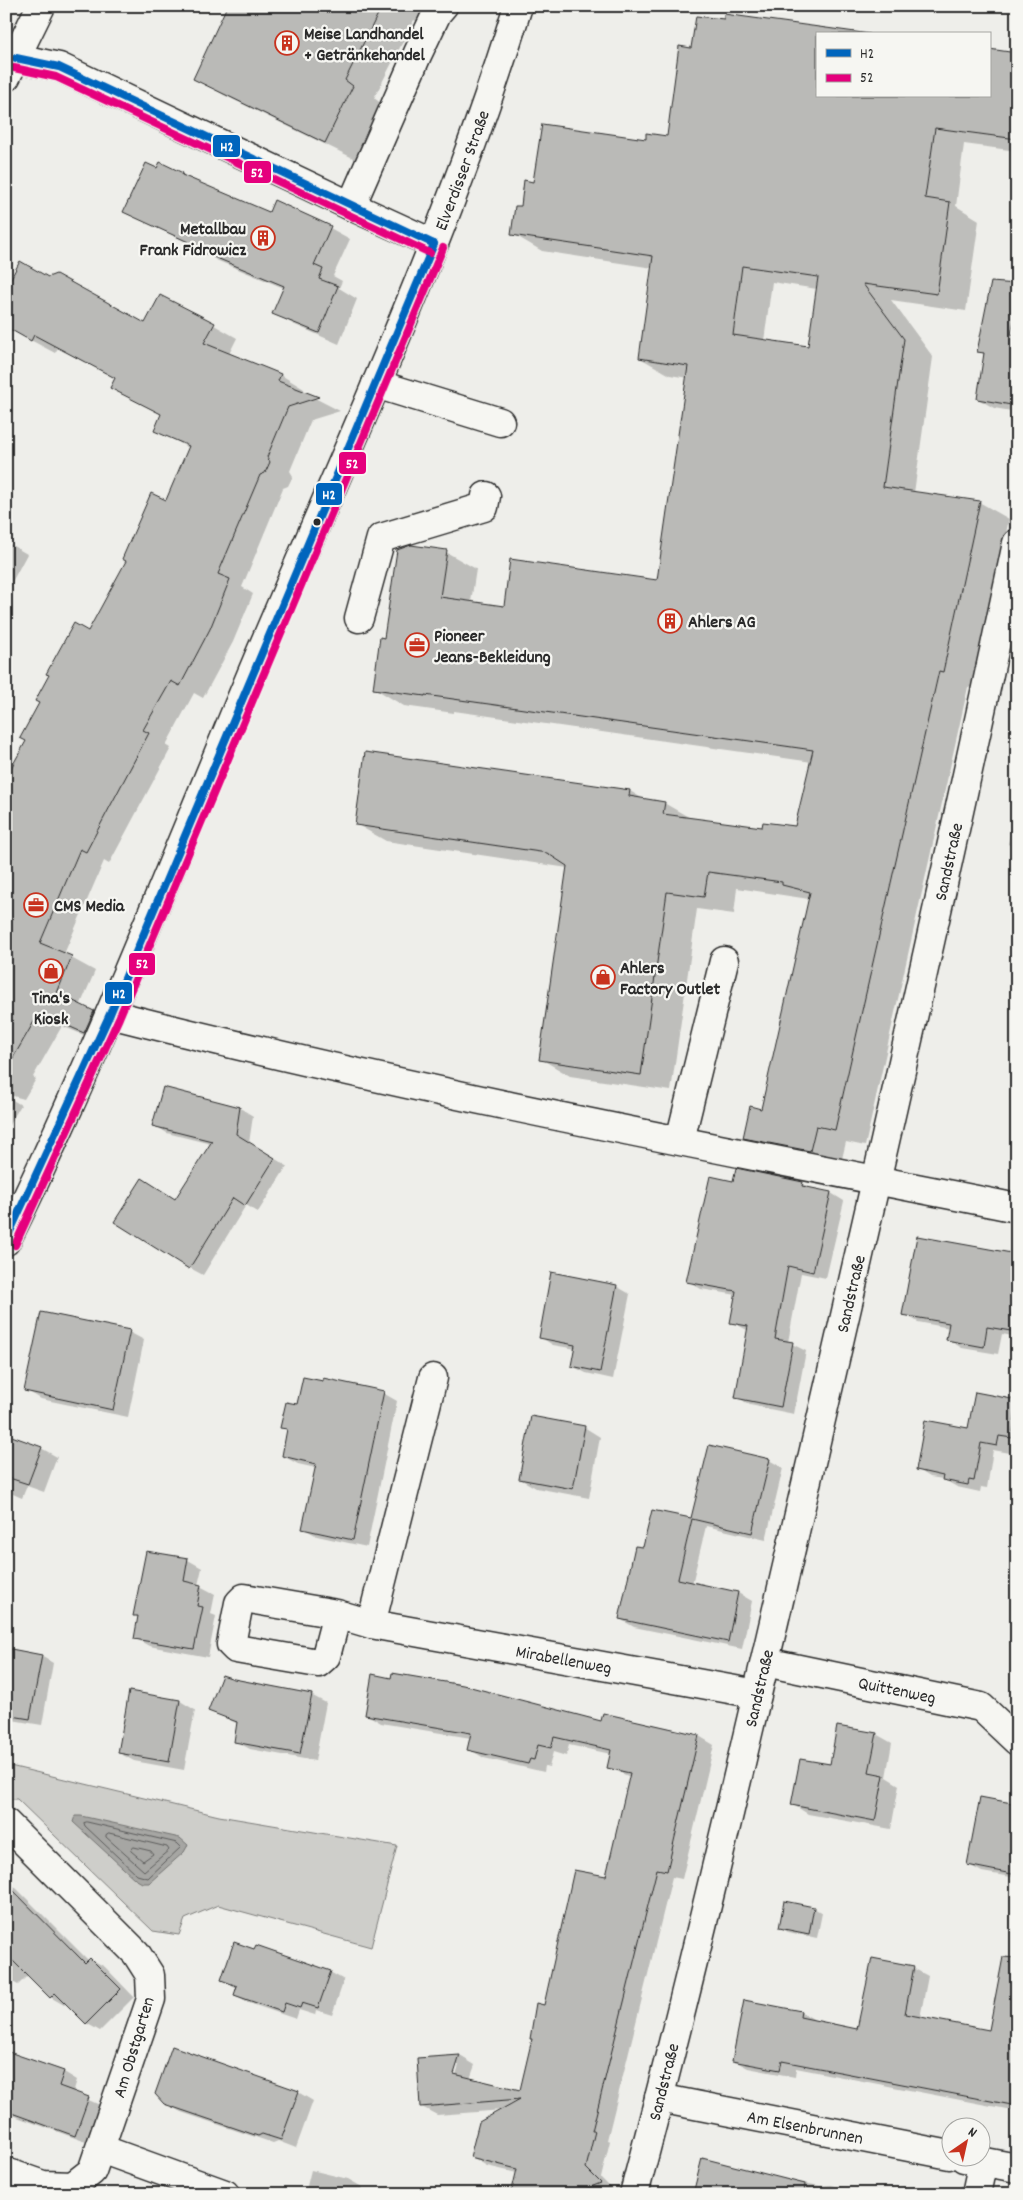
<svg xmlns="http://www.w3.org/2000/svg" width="1023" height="2200" viewBox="0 0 1023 2200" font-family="Dekko,sans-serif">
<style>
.green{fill:#cececa;stroke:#7c7c7a}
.water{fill:#a6a6a3;stroke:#757573}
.shadow{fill:#0003;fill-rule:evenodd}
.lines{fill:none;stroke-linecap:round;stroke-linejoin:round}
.shore{stroke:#5c5c5b;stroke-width:1}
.building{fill:#babab7;stroke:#2b2b2b;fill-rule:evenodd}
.minor-casing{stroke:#2b2b2b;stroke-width:31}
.major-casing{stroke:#2b2b2b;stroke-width:31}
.minor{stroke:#f6f6f2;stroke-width:28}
.major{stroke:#f6f6f2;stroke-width:28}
.bus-1-casing{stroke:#f6f6f2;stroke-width:11}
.bus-2-casing{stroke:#f6f6f2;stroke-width:11}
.bus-1{stroke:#0065bd;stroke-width:8}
.bus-2{stroke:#e5007d;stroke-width:8}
.bus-dot{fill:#2b2b2b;stroke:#f6f6f2;stroke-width:2}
.labels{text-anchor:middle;stroke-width:4.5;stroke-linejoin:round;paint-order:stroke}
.poi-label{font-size:18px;font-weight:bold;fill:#2b2b2b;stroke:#f6f6f2;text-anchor:start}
.street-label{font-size:18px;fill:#2b2b2b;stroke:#f6f6f2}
.line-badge{stroke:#f6f6f2;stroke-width:2}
.badge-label{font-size:14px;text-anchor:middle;font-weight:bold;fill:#fff}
</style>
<rect width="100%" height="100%" fill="#eeeeea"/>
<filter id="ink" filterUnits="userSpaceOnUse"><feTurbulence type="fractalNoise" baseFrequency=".02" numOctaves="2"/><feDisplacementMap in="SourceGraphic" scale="10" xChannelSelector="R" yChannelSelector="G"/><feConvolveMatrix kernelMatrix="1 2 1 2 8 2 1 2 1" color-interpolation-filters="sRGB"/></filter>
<g filter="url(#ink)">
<!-- green -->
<polygon class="green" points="6,1765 219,1816 397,1846 371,1947 218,1905 185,1919 179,1935 153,1931 17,1799 6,1799"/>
<!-- water -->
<polygon class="water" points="75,1816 81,1816 180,1838 188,1845 184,1852 149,1883 142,1883 135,1879 73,1822"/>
<!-- shadow -->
<g class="shadow">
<polygon points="229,6 424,6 418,22 414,20 374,98 382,104 355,159 224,95 195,78"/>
<path d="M817 34V96H989L1017 54V151L964 144 956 206 979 220 966 311 891 300 933 357 914 493 979 502 1009 519 973 688 968 687 865 1146 846 1142 840 1167 774 1154 745 1137 762 1110 809 899 737 888 734 914 697 909 671 1091 570 1076 541 1059 568 868 386 841 356 824 630 791 645 800 664 803 692 819 763 829 796 828 812 762 454 711V713L404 706 374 688 385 639 446 552 476 569 471 602 505 607 659 581 688 378 670 375 640 358 653 268 542 251 513 234 522 208 534 183 647 141 668 137 692 49ZM772 282 817 289 809 347 764 341Z"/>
<polygon points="161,163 200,183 270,214 330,228 350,239 333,276 342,281 339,288 357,299 339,344 293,324 273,313 284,288 216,260 197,247 125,212"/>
<polygon points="48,278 146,324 214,325 237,338 229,354 281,375 304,389 303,392 340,411 311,420 290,471 293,476 288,486 283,488 242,587 253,594 233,642 203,698 194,693 166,745 171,748 109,864 104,861 64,954 95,971 80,1006 116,1026 108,1045 62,1026 33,1077 36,1079 24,1099 6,1094 6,888 89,633 166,501 189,448 156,430 162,415 112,388 117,379 58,348 55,353 6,327 7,284"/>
<polygon points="1017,286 1017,412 994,408 978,399 985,355 979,351"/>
<polygon points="6,542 27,554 6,593"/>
<polygon points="1017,804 1017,849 1008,844"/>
<polygon points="164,1089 240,1108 253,1116 249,1143 287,1166 258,1212 246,1205 203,1275 190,1268 176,1200 211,1144 167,1133 154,1125"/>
<polygon points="6,1096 21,1105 6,1130"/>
<polygon points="734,1183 802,1183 814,1190 831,1193 844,1201 826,1278 801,1273 788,1342 806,1351 794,1414 750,1405 737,1397 749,1331 732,1322 737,1295 701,1289 688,1281"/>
<polygon points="1012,1239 1017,1240 1017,1337 1002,1334 998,1354 962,1348 947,1339 950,1328 918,1322 904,1314 1009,1253"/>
<polygon points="616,1286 630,1294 613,1379 586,1373 572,1366 576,1349 553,1345 540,1337"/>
<polygon points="129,1332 144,1340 128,1417 41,1399 26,1390"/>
<polygon points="383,1393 397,1401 367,1547 317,1536 303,1528 316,1468 298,1464 283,1456 288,1431 282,1427"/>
<polygon points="1017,1401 1017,1443 1012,1442 1010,1453 993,1450 987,1488 981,1487 980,1492 957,1487 943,1479 930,1477 917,1469 969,1429"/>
<polygon points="584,1427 600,1437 589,1498 536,1488 520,1479"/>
<polygon points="6,1435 41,1448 57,1457 44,1492 27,1486 22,1498 6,1491"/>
<polygon points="710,1446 769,1460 783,1468 766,1540 706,1526 692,1584 738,1593 752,1601 742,1649 634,1627 620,1619 644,1549 652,1512 692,1520"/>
<polygon points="188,1560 202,1568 198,1585 215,1594 211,1614 216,1616 208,1657 149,1646 135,1638 139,1618 134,1615"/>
<polygon points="6,1650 41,1656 53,1663 42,1725 6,1719"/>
<polygon points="130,1692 180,1701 195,1710 184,1770 134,1761 119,1753"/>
<polygon points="311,1695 326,1703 315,1761 250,1749 235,1741 238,1724 210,1710"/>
<path d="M366 1714 602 1722 604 1714 699 1736 714 1745 682 1879 672 1877 607 2140 610 2141 601 2178 615 2192 610 2194H512L517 2173 487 2166 472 2157 503 2110 437 2115 422 2107 418 2059 460 2056 475 2065 470 2079 521 2092 545 2007 607 1877 630 1777 608 1767 611 1754 569 1745 566 1756 553 1752 549 1767 545 1766 544 1772 484 1758 469 1749 471 1738 381 1723ZM456 2065H459L454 2081 451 2080Z"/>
<polygon points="876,1734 892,1743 886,1777 899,1785 891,1829 808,1814 792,1804 831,1766"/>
<polygon points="1017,1805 1017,1878 982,1872 969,1865"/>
<polygon points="6,1878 89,1961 91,1959 105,1967 134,1997 100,2031 86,2023 67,2003 64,2005 50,1997 28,1975 18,1985 6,1978"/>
<polygon points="785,1903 814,1908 822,1913 817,1938 788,1932 781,1928"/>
<polygon points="913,1968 928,1976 920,2018 990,2031 1017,2011 1017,2111 796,2068 795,2077 748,2068 733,2060 801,2012 815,2020 858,2030"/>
<polygon points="330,1972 344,1980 332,2015 316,2010 315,2015 299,2010 296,2019 249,2003 235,1995 237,1988 223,1980"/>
<polygon points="6,2052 64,2072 77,2080 73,2093 102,2106 89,2143 6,2113"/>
<polygon points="298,2092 313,2101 296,2148 278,2141 273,2143 181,2112 165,2103"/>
<polygon points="311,2170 348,2179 362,2187 360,2194 305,2194"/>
<polygon points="783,2179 820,2186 831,2185 870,2194 696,2194"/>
</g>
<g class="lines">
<!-- shore -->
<g class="shore">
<polygon points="87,1822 177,1843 181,1847 148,1878 137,1875 85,1826 84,1823"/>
<polygon points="109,1833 167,1847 169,1850 144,1871 106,1837 106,1835"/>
<polygon points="134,1847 151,1851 153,1854 143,1861 131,1851"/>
</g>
</g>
<!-- building -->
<g class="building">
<polygon points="227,6 382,6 345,80 353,86 325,143 193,79"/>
<path d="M724 14 870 34H817V96H989V49L1017 53V139L935 128 925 198 950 202 937 294 863 284 904 339 883 487 980 501 943 672 939 671 835 1130 816 1126 810 1151 743 1138 750 1106 761 1109 810 892 782 885V882L708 872 704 897 667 892 641 1075 539 1060 567 866 547 853 355 825 365 752 630 790 629 796 665 802 663 814 762 827 763 822 795 826 813 750 425 695V696L373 689 380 637 384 638 397 550 411 545 447 550 440 597 504 606 510 559 657 580 688 366 639 358 653 256 511 235 515 206H521L524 180 533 182 542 124 646 139V133L667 136 679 46 691 48 696 16 724 19ZM742 266 818 277 808 346 733 335Z"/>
<polygon points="160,162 183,173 182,175 269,212 274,200 331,226 314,265 323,269 319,279 338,286 319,333 272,314 284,286 195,249 197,246 123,212 146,163 157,168"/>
<polygon points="20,261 48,277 56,274 145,323 160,295 215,323 204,343 281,374 278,381 319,397 288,407 267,457 270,462 265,473 260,475 218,574 230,579 210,629 180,686 171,681 143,730 149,733 86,852 80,849 40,943 72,956 57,993 94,1011 84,1033 39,1013 6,1070 6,777 26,741 20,738 39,703 35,701 49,675 46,674 74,623 88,631 126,561 122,559 151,493 166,500 189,446 154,431 161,414 110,388 115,378 34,335 31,341 6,327 6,288"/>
<polygon points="991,282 1017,284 1017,306 1011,334 1017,335 1017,406 977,399 984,353 977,352"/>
<polygon points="163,1087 240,1107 236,1134 275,1158 245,1206 233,1198 189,1269 114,1222 142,1178 175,1199 212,1141 152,1126"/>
<polygon points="736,1168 803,1182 802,1186 831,1192 813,1272 788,1266 775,1339 793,1342 781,1407 735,1398 748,1326 730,1323 736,1291 686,1282 710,1176 733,1181"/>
<polygon points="917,1236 1017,1254 1017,1332 987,1327 984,1347 946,1340 949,1323 902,1315"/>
<polygon points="551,1272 617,1285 600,1372 571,1366 575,1345 539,1338"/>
<polygon points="41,1312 130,1330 113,1410 24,1391"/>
<polygon points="303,1377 323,1381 323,1378 384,1391 353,1540 302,1529 316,1464 282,1456 287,1429 280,1428 286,1402 297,1404"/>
<polygon points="975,1392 1017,1400 1012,1438 999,1436 997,1446 981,1443 974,1481 969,1480 968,1485 942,1480 943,1476 916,1470 925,1420 968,1428"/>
<polygon points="531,1416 585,1426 573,1489 519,1479"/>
<polygon points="6,1434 42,1447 28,1484 6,1477"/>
<polygon points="709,1445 770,1459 752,1533 692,1519 678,1579 738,1592 728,1642 619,1619 635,1546 643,1547 652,1510 691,1518"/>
<polygon points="146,1551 188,1558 184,1581 201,1585 197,1606 203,1607 194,1649 134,1639 138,1616 133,1616"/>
<polygon points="6,1648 42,1655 30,1719 6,1715"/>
<polygon points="392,1673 463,1685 601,1721 603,1713 699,1735 667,1871 657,1869 592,2131 595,2131 586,2168 601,2183 572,2194 511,2194 517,2169 470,2157 479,2122 520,2099 420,2107 417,2058 460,2055 454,2074 520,2090 532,2039 530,2039 536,2003 544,2005 574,1870 606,1876 630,1773 607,1768 611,1750 554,1737 551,1748 538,1745 534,1760 530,1759 528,1764 467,1750 471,1733 365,1715 372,1674 391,1678"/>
<polygon points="222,1675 234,1679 312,1694 300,1754 234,1742 237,1722 208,1711"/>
<polygon points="129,1691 180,1700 169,1762 118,1753"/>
<polygon points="837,1726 877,1733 869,1772 884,1775 875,1821 791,1805 800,1759 830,1764"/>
<polygon points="980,1797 1017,1804 1017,1875 967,1865"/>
<polygon points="6,1883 85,1963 90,1958 121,1989 86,2024 55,1993 50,1998 6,1954"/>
<polygon points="784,1901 814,1907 809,1934 779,1928"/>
<polygon points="234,1942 254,1949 256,1945 331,1971 318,2008 302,2003 300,2008 285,2003 282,2012 234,1995 237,1986 221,1980"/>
<polygon points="1003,1957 1017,1958 1017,2106 782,2061 780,2070 732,2061 744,2000 801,2011 800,2017 857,2029 872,1958 914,1966 905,2014 989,2030"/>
<polygon points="172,2046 299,2091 281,2140 262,2134 258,2136 164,2104 155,2094"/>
<polygon points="6,2051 64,2071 59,2086 89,2097 75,2136 6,2111"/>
<polygon points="702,2158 805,2184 804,2194 693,2194"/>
</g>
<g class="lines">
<!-- minor casing -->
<g class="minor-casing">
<g id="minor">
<polyline points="6,54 16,58 59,67 351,206 434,244"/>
<polyline points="6,77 41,6"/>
<polyline points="351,206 418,53 437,13 443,6"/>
<polyline points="376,384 500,422"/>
<polyline points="359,618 381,538 484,507 486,496"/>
<path d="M110 1014C409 1090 714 1148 1017 1208"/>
<polyline points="680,1140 724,961"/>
<path id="s1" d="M337 1614 326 1656 318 1663 236 1649 231 1644 239 1603 244 1598 337 1614 371 1624 757 1694"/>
<polyline points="371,1624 433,1378"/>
<path id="s2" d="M765 1662 981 1707 1017 1741"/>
<polyline points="6,1823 136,1953 150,1975 151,1999 92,2171 73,2186 43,2185 6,2172"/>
<path id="s3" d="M659 2098 950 2155"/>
<polyline points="101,2149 225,2194"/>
<polyline points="964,2158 1017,2168"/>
<path id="s4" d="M634 2194C693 1972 745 1747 797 1523 873 1197 948 870 1017 543"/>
<polyline points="976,2194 983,2161"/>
</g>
</g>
<!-- major casing -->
<g class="major-casing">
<g id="major">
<path id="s5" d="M6 1241C99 1052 175 855 257 661 349 445 449 231 518 6"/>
</g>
</g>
<!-- minor -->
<use href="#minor" class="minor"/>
<!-- major -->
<use href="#major" class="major"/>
<!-- bus-1 casing -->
<g class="bus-1-casing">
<g id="bus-1">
<polyline points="16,58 59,67 434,244"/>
<polyline points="6,1240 110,1014 434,244"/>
</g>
</g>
<!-- bus-2 casing -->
<g class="bus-2-casing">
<g id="bus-2">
<polyline points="14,68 56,77 430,253"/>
<polyline points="15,1245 119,1018 443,248"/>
</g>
</g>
<!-- bus-1 -->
<use href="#bus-1" class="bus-1"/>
<!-- bus-2 -->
<use href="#bus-2" class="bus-2"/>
</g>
</g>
<!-- icons -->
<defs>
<g id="building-ring" transform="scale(1.25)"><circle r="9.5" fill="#f6f6f2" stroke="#c8321e" stroke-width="1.5"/><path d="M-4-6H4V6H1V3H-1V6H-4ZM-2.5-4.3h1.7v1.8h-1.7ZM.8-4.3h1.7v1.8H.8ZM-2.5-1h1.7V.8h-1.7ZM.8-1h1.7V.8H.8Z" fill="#c8321e"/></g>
<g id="office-ring" transform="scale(1.25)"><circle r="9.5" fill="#f6f6f2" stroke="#c8321e" stroke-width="1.5"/><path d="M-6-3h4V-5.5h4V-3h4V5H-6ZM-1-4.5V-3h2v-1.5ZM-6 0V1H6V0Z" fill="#c8321e"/></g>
<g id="shop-ring" transform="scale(1.25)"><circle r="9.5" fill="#f6f6f2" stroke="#c8321e" stroke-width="1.5"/><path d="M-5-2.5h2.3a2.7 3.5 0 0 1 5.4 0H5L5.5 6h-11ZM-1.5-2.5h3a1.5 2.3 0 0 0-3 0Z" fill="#c8321e"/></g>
</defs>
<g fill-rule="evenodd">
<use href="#building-ring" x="287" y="43"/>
<use href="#building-ring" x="263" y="238"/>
<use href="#building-ring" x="670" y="621"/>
<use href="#office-ring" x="417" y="645"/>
<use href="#office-ring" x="36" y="905"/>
<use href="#shop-ring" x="51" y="971"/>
<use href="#shop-ring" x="603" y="977"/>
</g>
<!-- markers -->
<circle class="bus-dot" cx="317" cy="522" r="4.5"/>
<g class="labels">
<!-- poi labels -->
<g class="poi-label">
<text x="304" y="39">Meise Landhandel<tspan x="304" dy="21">+ Getränkehandel</tspan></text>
<text x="246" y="234" text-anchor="end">Metallbau<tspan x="246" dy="21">Frank Fidrowicz</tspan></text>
<text x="688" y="627">Ahlers AG</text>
<text x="434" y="641">Pioneer<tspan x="434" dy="21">Jeans-Bekleidung</tspan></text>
<text x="54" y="911">CMS Media</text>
<text x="620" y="973">Ahlers<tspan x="620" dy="21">Factory Outlet</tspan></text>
<text x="51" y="1003" text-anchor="middle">Tina's<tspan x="51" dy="21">Kiosk</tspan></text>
</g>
<!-- street labels -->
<g class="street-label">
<text dy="6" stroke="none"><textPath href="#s5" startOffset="1164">Elverdisser Straße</textPath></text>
<text dy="6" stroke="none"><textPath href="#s4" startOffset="1369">Sandstraße</textPath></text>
<text dy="6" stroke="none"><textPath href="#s4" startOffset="926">Sandstraße</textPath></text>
<text dy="6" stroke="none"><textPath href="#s1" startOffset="519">Mirabellenweg</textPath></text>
<text dy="6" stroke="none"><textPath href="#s4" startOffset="521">Sandstraße</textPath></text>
<text dy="6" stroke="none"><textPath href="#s2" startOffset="135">Quittenweg</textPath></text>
<text transform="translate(133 2047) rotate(-73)" y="6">Am Obstgarten</text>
<text dy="6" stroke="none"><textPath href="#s4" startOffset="116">Sandstraße</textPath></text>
<text dy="6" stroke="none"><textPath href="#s3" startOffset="149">Am Elsenbrunnen</textPath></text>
</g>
</g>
<g class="line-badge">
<rect x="212" y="134" width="29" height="24" rx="5" fill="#0065bd"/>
<rect x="243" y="160" width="29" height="24" rx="5" fill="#e5007d"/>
<rect x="338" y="451" width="29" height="24" rx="5" fill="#e5007d"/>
<rect x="315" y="482" width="28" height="24" rx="5" fill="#0065bd"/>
<rect x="128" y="952" width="28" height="24" rx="5" fill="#e5007d"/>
<rect x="104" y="981" width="29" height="24" rx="5" fill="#0065bd"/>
</g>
<g class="badge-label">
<text x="227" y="151">H2</text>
<text x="257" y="177">52</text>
<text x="352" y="468">52</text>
<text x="329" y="499">H2</text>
<text x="142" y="968">52</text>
<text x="119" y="998">H2</text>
</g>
<!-- margin -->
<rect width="1023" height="2200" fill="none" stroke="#f6f6f2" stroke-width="25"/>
<rect x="12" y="12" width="998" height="2175" fill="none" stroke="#2b2b2b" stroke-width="2" filter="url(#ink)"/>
<!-- legend -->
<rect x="816" y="32" width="175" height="65" fill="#f6f6f2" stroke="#a5a5a2"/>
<rect x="826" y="49" width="25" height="8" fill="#0065bd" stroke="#a5a5a2"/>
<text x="860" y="58" font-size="15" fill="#2b2b2b">H2</text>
<rect x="826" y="74" width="25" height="8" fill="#e5007d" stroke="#a5a5a2"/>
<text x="860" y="82" font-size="15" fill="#2b2b2b">52</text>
<!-- north arrow -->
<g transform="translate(966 2142) rotate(34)"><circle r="24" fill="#f6f6f2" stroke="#a5a5a2"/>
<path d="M0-4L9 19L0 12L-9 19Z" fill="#c8321e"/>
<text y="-8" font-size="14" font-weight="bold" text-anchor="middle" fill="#2b2b2b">N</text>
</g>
</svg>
